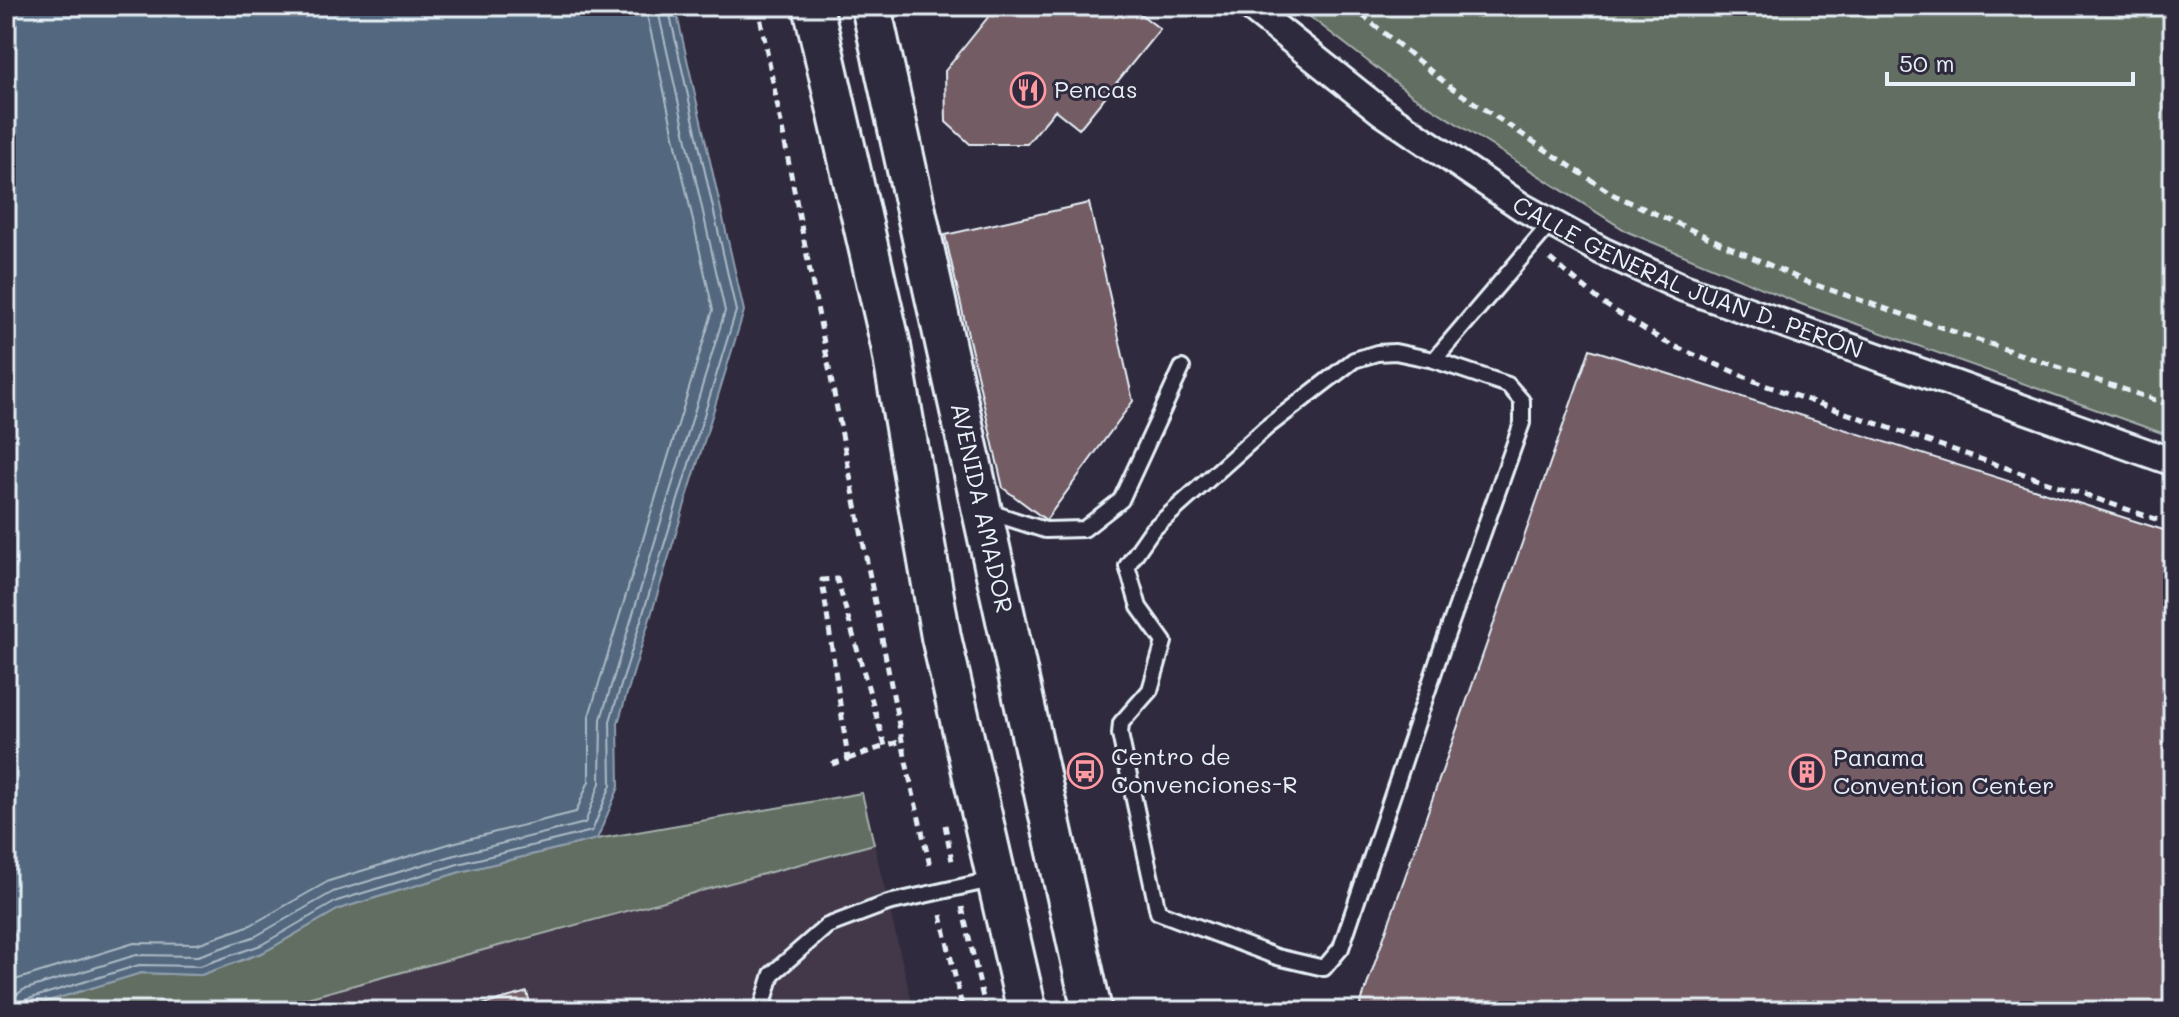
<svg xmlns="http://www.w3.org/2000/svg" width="2179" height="1017" viewBox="0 0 2179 1017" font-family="Mali,sans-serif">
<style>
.built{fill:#433949}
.green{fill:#636e62;stroke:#a6b0ad;stroke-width:2}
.water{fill:#53687e;stroke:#8f9faf;stroke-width:2}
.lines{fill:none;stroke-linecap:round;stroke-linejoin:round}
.shore{stroke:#acbac7;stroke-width:2}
.building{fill:#735c64;stroke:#e8f1f8;stroke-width:2}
.lane-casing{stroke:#e8f1f8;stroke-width:20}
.street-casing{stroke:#e8f1f8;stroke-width:32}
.secondary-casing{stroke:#e8f1f8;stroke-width:44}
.path{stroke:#e8f1f8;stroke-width:5;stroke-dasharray:8 6;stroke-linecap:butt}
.lane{stroke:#2f2a3d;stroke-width:14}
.street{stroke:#2f2a3d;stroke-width:26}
.secondary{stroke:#2f2a3d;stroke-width:38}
.labels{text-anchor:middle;stroke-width:6;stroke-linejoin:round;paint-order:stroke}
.poi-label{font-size:24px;fill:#e8f1f8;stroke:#2f2a3d;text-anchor:start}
.street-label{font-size:24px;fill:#e8f1f8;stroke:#2f2a3d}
</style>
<rect width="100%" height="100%" fill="#2f2a3d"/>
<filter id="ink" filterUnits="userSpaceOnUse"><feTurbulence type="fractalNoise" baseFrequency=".0125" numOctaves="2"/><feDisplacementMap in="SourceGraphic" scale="16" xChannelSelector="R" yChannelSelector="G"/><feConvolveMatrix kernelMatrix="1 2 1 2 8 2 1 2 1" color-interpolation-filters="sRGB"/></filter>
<g filter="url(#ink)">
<!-- built -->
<polygon class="built" points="874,844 914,1011 259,1011"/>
<!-- green -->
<g class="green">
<polygon points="1296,6 2173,6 2173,437 1798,303 1628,232 1413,96"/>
<polygon points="862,793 874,844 259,1011 15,1011 141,973 201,975 264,952 339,909 460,872 597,839"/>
</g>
<!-- water -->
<polygon class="water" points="6,6 675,6 744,311 618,723 619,787 597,839 460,872 339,909 264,952 201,975 141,973 15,1011 6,1011"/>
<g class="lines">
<!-- shore -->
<g class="shore">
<polyline points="6,986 18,979 134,943 197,944 251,925 329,881 452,843 576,812 589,781 589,716 713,310 645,6"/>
<polyline points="9,1011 11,999 23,990 136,955 198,956 256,936 333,892 455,855 585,823 600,783 601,719 725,311 657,6"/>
<polyline points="19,1011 20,1004 25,1000 139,965 200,966 261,945 337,901 458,864 592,831 611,785 610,721 736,311 668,6"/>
</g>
</g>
<!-- building -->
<g class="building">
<polygon points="997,6 1130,6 1160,29 1079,129 1055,110 1027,144 970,144 946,122 945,71"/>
<polygon points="1089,203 1133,401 1046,520 1003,488 945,235"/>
<polygon points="1590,349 2173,533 2173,1011 1358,1011"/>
<polygon points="527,992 532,1011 462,1011"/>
</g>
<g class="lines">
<!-- lane casing -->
<g class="lane-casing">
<g id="lane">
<polygon points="1395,352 1434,360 1508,385 1522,401 1522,423 1443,645 1341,948 1324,968 1277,957 1158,912 1120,734 1121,723 1150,690 1164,642 1139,607 1127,566 1152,530 1267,427 1354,360 1377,353"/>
<polyline points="1434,360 1551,223"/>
<polyline points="986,511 1045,530 1084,529 1121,500 1182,368"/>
<polyline points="761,1011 772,974 827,926 888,903 996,879"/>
</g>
</g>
<!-- street casing -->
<g class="street-casing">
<g id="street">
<path id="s1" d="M1249 6 1382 112 1522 207 1602 251 1684 288 2173 462"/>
</g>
</g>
<!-- secondary casing -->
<g class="secondary-casing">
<g id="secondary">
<polyline points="813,6 891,346 941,637 1027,1011"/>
<path id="s2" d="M871 6 1092 1011"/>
</g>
</g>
<!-- path -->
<g class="path">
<polyline points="758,6 908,771 931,870"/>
<polyline points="1351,6 1449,86 1614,195 1807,282 2173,406"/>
<polyline points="1550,259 1604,304 1665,342 1764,385 2173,525"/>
<polyline points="848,759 885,746"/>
<polyline points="832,764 848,759 822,580 837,579 885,746 902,741"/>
<polyline points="945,825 953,866"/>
<polyline points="962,907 986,1011"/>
<polyline points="941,915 963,1011"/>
</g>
<!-- lane -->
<use href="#lane" class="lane"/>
<!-- street -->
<use href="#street" class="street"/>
<!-- secondary -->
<use href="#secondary" class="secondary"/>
</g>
</g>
<!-- icons -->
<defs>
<g id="restaurant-ring" transform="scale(1.8)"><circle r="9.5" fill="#2f2a3d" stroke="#ff9aa2" stroke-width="1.5"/><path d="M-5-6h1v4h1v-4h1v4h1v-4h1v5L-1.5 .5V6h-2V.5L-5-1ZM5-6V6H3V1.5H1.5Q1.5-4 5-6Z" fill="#ff9aa2"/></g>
<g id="bus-ring" transform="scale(1.8)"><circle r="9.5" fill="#2f2a3d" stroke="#ff9aa2" stroke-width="1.5"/><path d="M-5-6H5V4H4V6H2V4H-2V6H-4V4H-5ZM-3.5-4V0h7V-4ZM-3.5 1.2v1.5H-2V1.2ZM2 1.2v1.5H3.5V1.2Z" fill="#ff9aa2"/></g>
<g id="building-ring" transform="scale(1.8)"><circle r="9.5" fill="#2f2a3d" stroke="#ff9aa2" stroke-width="1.5"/><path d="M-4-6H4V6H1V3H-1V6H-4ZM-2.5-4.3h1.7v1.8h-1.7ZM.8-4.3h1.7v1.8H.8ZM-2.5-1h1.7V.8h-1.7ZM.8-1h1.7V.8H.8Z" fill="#ff9aa2"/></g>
</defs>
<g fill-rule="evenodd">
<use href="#restaurant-ring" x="1028" y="90"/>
<use href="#bus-ring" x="1085" y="771"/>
<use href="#building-ring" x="1807" y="772"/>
</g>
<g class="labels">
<!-- poi labels -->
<g class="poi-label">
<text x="1054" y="98">Pencas</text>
<text x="1111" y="765">Centro de<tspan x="1111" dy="28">Convenciones-R</tspan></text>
<text x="1833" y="766">Panama<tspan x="1833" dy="28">Convention Center</tspan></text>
</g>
<!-- street labels -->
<g class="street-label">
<text dy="8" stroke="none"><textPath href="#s1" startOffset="520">CALLE GENERAL JUAN D. PERÓN</textPath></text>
<text dy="8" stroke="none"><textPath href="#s2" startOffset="514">AVENIDA AMADOR</textPath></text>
</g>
</g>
<!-- margin -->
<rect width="2179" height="1017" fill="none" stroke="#2f2a3d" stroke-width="32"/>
<rect x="16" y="16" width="2147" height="985" fill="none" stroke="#e8f1f8" stroke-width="3" filter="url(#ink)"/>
<!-- scale -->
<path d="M1887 72v12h246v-12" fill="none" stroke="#e8f1f8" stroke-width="4"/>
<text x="1899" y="72" font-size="24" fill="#e8f1f8" stroke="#2f2a3d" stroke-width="6" paint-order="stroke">50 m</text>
</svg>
